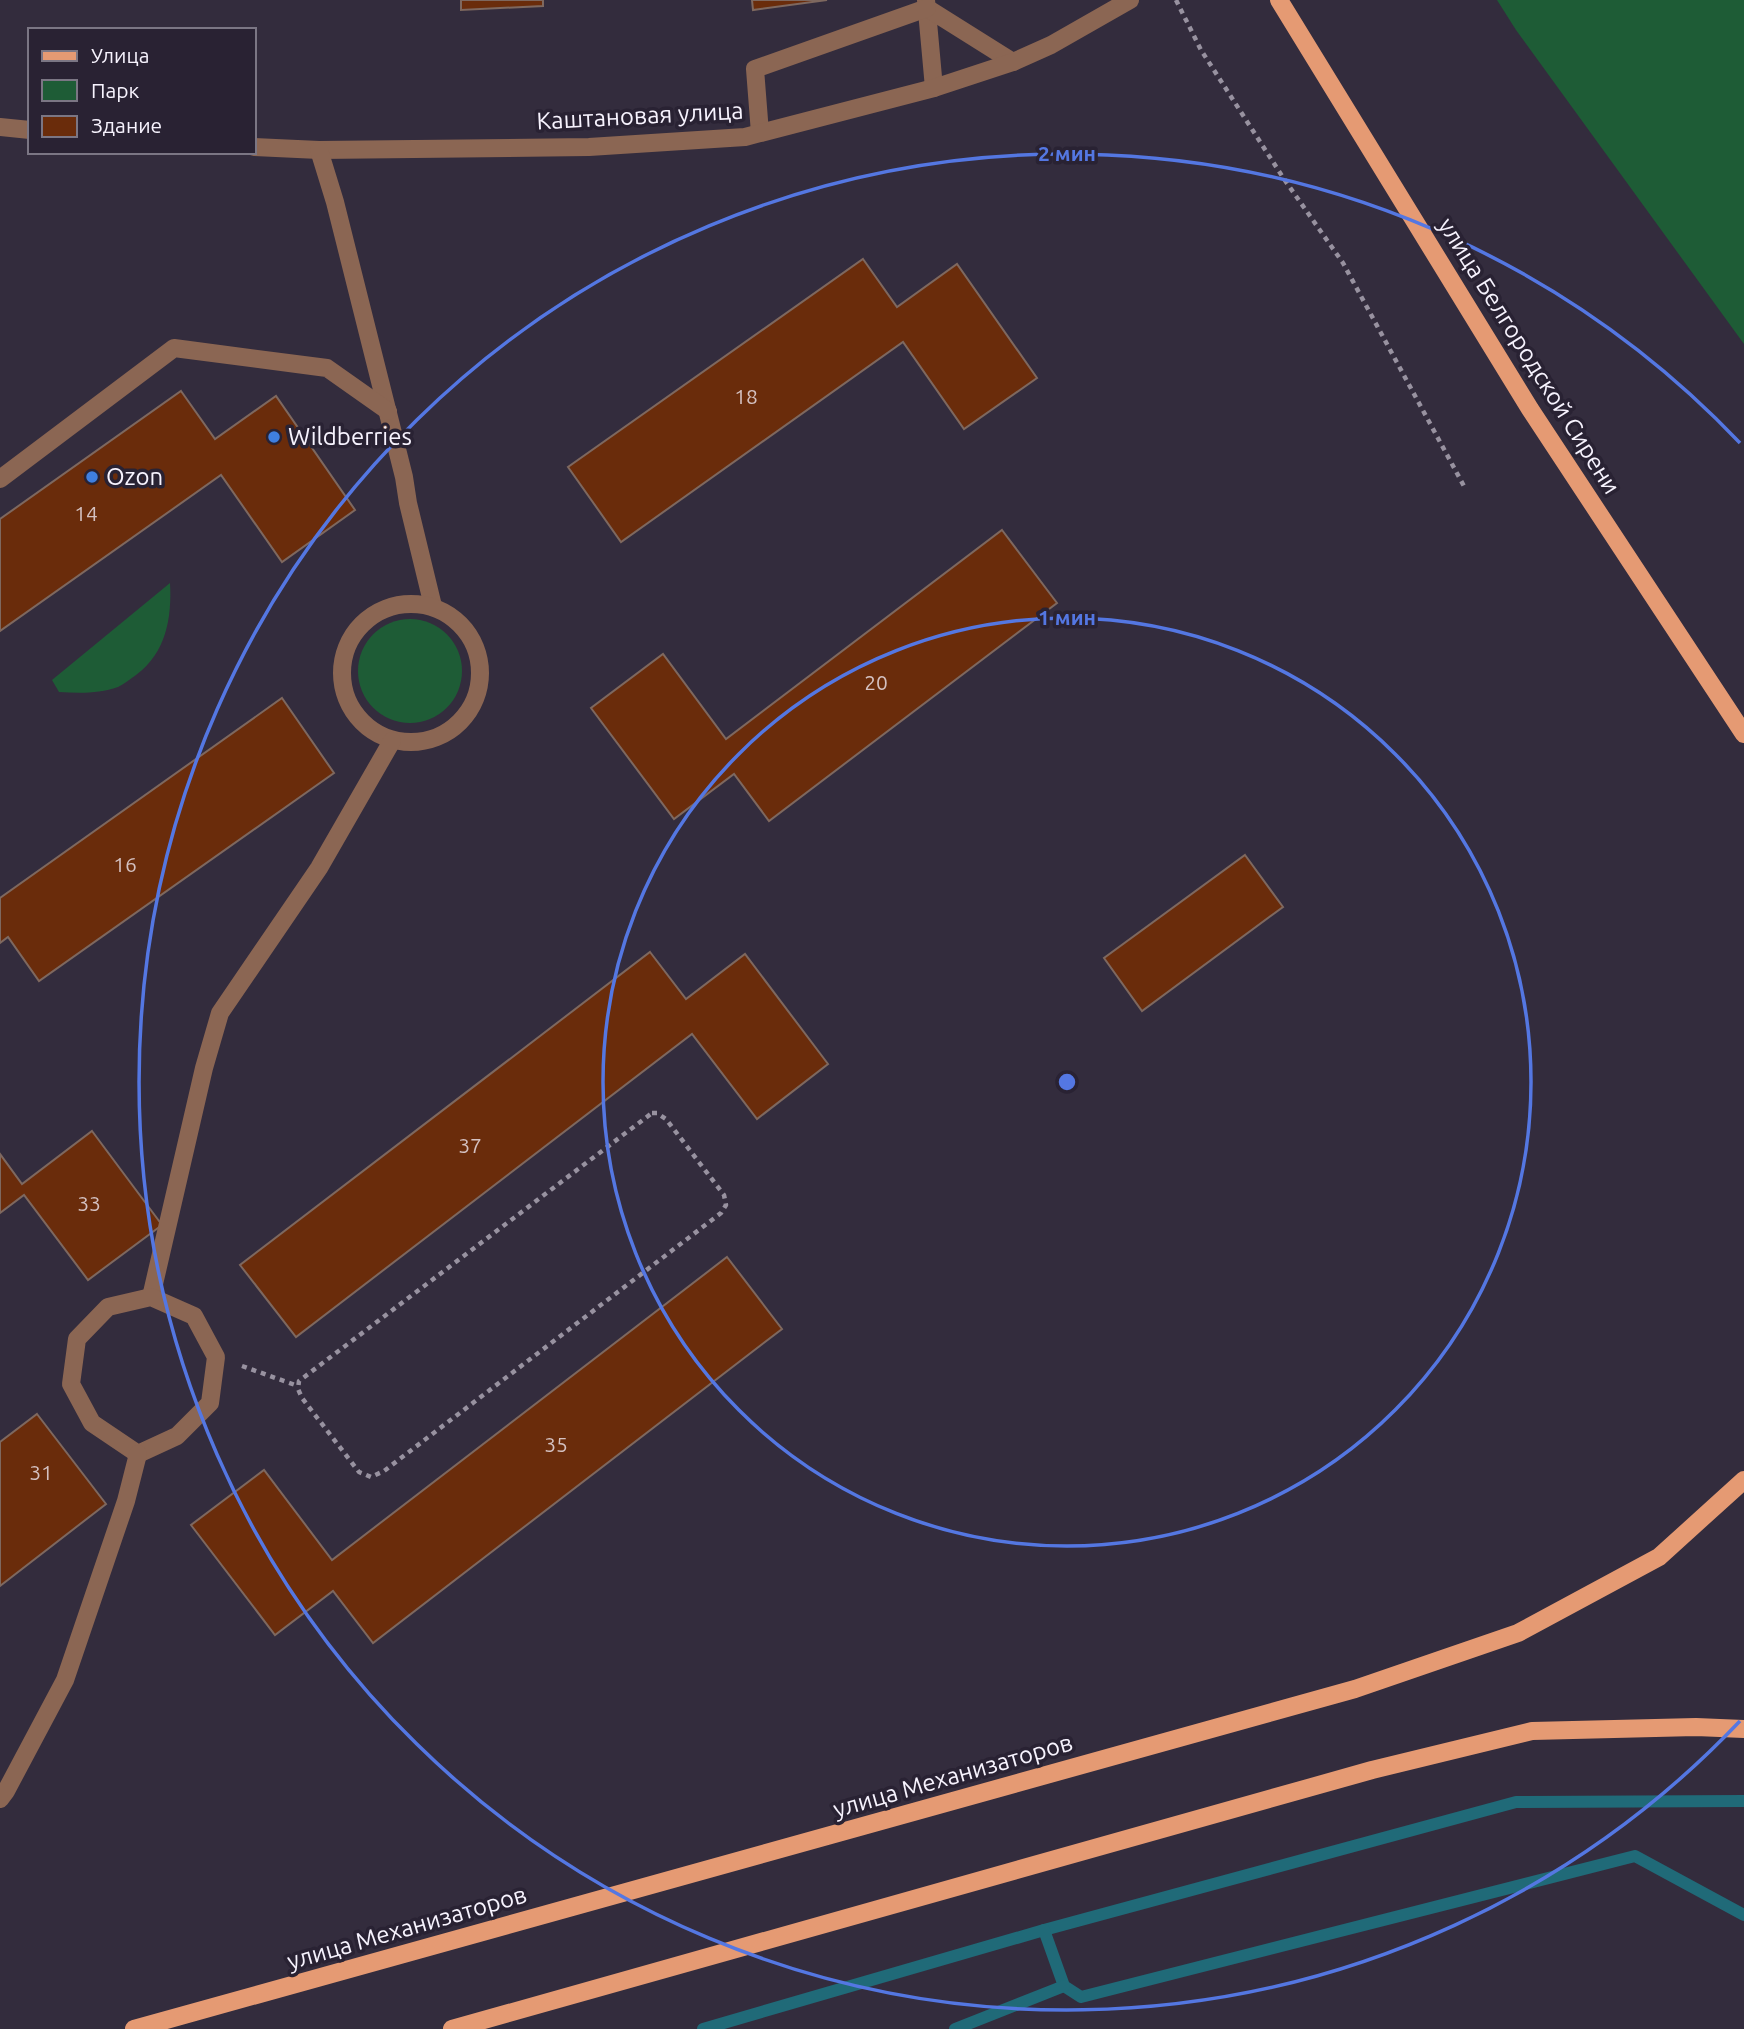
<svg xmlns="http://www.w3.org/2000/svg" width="1744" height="2029" viewBox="0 0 1744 2029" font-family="Ubuntu,sans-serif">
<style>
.green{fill:#1e5c36}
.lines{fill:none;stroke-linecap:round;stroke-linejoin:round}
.stream{stroke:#206a78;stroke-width:12}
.building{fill:#6a2c0b;stroke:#7e685f;stroke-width:2}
.path{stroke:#9892a0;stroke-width:4.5;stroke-dasharray:5 5;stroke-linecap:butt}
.minor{stroke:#8b6653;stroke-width:18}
.major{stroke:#e59a73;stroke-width:18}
.ring{fill:none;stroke:#5477e2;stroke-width:3.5}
.shop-dot{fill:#3f7fe0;stroke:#292233;stroke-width:2.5}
.labels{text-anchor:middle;stroke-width:7;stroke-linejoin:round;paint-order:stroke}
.number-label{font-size:21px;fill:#d4c1c1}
.street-label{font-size:24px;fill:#f7f3fe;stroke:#292233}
.poi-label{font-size:24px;fill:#f7f3fe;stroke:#292233;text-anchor:start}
.centre{fill:#5477e2;stroke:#292233;stroke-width:3.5}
.ring-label{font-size:21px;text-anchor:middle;font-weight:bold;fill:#5477e2;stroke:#292233;stroke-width:7;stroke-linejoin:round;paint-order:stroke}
</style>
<rect width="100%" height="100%" fill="#332c3d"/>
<!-- green -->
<g class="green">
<polygon points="1497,0 1744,0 1744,344 1516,30"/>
<path d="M170 583C172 618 166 653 136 675 130 679 124 684 118 687 99 694 78 693 59 692L52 680Z"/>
<circle cx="410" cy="671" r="52"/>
</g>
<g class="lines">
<!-- stream -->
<g class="stream">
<polyline points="1044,1930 1516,1802 1744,1801"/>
<polyline points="703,2029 1044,1930 1064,1986 1081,1997 1635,1856 1744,1915"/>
<polyline points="955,2029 1064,1986"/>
</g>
</g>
<!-- building -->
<g class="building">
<polygon points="461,0 543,0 543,6 461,10"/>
<polygon points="752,0 827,0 753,10"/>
<polygon points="863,259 897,307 957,264 1037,378 964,429 903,342 621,542 568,467"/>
<polygon points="181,391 215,439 276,396 355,510 282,562 221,475 0,631 0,519"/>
<polygon points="1002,530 1057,603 769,821 734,774 674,819 591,708 663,654 726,739"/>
<polygon points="282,698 334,773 39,981 8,937 0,943 0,898"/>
<polygon points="1245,855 1283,907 1142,1011 1104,958"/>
<polygon points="650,952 686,999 745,954 828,1064 757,1119 692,1034 296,1337 240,1265"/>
<polygon points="92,1131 162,1225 88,1280 24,1195 0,1213 0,1154 22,1184"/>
<polygon points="727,1257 782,1329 373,1643 333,1591 275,1635 191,1525 264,1470 332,1560"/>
<polygon points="37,1414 106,1504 0,1586 0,1442"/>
</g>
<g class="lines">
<!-- path -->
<g class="path">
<polyline points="1176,0 1201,50 1284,179 1343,263 1465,488"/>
<polygon points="652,1113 657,1113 666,1119 724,1195 726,1205 721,1213 384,1471 371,1477 359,1472 302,1398 298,1389 299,1381"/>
<polyline points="242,1366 298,1386"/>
</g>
<!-- minor -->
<g class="minor">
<polyline points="926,0 934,88"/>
<polyline points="927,8 1013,62"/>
<polyline points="0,127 30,130"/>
<polyline points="760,133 755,69 927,8"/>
<polyline points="254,147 319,150 589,147 745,137 934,88 1013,62 1051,45 1130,0"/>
<polyline points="319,150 335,202 404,477 408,503 433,606"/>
<polyline points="0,479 174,348 327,368 388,411"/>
<circle cx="411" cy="673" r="69"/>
<polyline points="151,1297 204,1068 220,1013 319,868 392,741"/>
<polygon points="151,1297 194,1316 216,1357 210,1403 177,1436 138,1454 92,1423 71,1384 77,1339 108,1307"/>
<polyline points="0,1799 6,1791 65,1680 126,1501 138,1454"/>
</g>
<!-- major -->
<g class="major">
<polyline points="1279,0 1530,409 1744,734"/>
<polyline points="134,2029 1355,1689 1518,1633 1659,1557 1744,1480"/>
<polyline points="452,2029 1372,1770 1532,1731 1696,1727 1744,1729"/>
</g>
</g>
<!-- distance rings -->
<g class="ring">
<circle cx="1067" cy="1082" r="464"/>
<path d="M1740 1721A928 928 0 1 1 1740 443"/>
</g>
<!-- markers -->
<g class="shop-dot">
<circle cx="274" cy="437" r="7"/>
<circle cx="92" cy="477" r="7"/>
</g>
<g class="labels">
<!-- number labels -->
<g class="number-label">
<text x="746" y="404">18</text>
<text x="86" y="521">14</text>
<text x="876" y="690">20</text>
<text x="125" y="872">16</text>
<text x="470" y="1153">37</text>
<text x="89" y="1211">33</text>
<text x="556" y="1452">35</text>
<text x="41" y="1480">31</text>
</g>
<!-- street labels -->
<g class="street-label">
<text transform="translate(640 116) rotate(-3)" y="8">Каштановая улица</text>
<text transform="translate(1529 356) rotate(58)" y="8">улица Белгородской Сирени</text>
<text transform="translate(953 1776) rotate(-16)" y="8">улица Механизаторов</text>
<text transform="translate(407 1928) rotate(-16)" y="8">улица Механизаторов</text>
</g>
<!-- poi labels -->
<g class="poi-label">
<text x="288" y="445">Wildberries</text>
<text x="106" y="485">Ozon</text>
</g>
</g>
<circle cx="1067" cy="1082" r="10" class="centre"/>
<g class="ring-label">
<text x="1067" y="161">2 мин</text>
<text x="1067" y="625">1 мин</text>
</g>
<!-- legend -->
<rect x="28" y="28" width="228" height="126" fill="#292233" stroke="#7b7684" stroke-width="2"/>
<rect x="42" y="51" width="35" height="10" fill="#e59a73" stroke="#7b7684" stroke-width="2"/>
<text x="91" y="63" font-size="21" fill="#f7f3fe">Улица</text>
<rect x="42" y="80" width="35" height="21" fill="#1e5c36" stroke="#7b7684" stroke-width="2"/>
<text x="91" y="98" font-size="21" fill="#f7f3fe">Парк</text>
<rect x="42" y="116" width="35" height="21" fill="#6a2c0b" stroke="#7b7684" stroke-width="2"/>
<text x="91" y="133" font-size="21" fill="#f7f3fe">Здание</text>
</svg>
